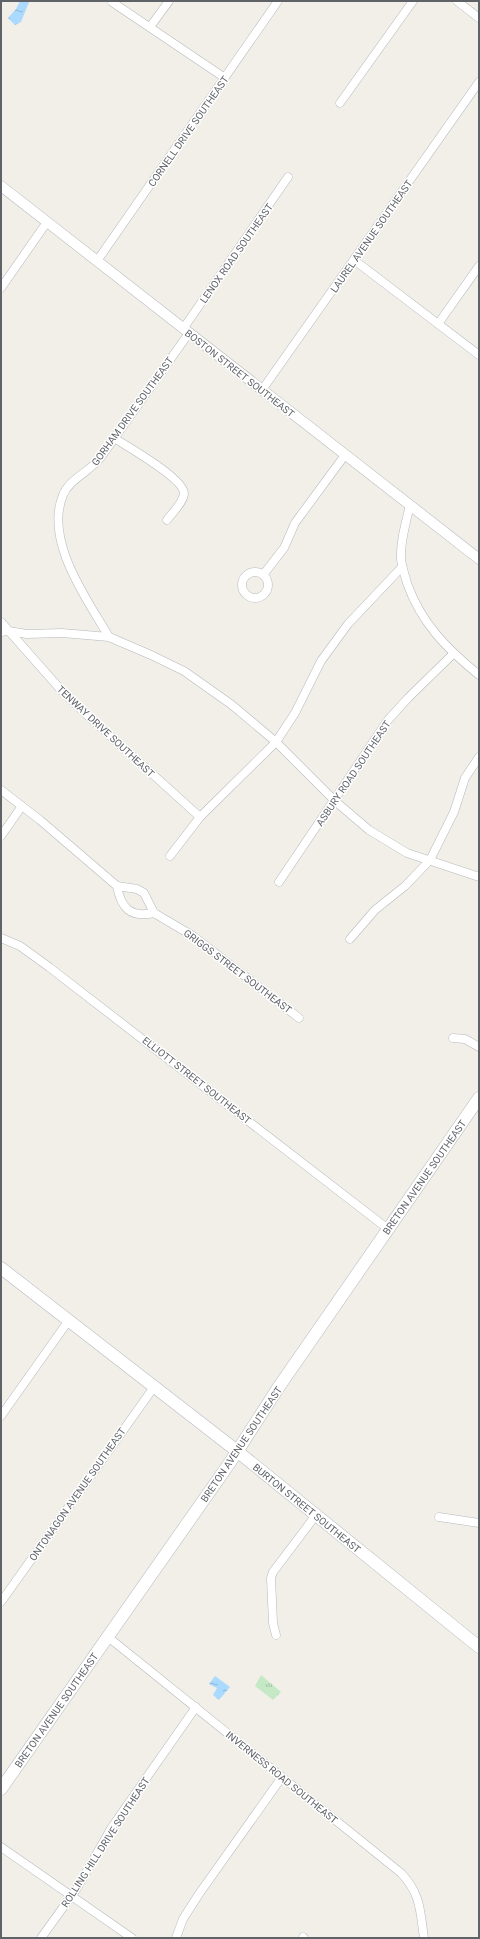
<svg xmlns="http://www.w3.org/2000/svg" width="480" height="1939" viewBox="0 0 480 1939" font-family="Roboto,sans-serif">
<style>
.park{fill:url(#park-tufts)}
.water{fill:url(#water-ripples)}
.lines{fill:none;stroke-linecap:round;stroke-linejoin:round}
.minor-casing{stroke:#b5b8bc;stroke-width:9}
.tertiary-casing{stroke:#b5b8bc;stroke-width:11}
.secondary-casing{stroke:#b6babf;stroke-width:13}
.minor{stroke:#fff;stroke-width:8}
.tertiary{stroke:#fff;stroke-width:10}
.secondary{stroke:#fff;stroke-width:12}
.labels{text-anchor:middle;stroke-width:3;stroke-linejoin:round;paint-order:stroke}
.street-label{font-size:10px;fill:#5f6368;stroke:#fff}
</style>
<defs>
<pattern id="park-tufts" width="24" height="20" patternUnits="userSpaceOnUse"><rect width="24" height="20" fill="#c5e8c5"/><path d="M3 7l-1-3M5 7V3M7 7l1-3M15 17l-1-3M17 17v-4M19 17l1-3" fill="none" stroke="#a3c0a4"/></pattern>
<pattern id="water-ripples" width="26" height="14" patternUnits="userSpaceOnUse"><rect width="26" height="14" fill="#aadaff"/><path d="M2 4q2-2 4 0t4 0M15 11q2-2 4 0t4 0" fill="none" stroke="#8eb4d2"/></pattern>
</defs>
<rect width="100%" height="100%" fill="#f1efe8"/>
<!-- park -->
<polygon class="park" points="261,1675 281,1692 273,1700 255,1686"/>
<!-- water -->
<g class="water">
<polygon points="20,1 29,2 21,22 15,25 8,18 16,9"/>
<polygon points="215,1676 230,1687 219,1700 213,1695 217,1688 209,1684"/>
</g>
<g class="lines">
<!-- minor casing -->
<g class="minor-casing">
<g id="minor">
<polyline points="457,1 479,18"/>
<polyline points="112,2 225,78"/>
<polyline points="150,27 169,1"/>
<polyline points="340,103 413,1"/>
<polyline points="354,260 479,355"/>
<polyline points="97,261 278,1"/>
<polyline points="1,288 47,222"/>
<polyline points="438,324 479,266"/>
<polyline points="183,329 288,177"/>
<polyline points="262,390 479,82"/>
<path d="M114 438C128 447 185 479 184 494 183 503 172 513 167 520"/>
<path d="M410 505C406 522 400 542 401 559 402 568 405 575 407 583 421 623 447 649 479 675"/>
<circle cx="255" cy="585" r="13"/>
<polyline points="263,575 284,548 295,523 345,455"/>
<polyline points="1,622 61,690 87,715 200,817"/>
<polyline points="1,632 8,631 27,634 62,633 109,637 151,655 184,671 232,705 276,742 335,801 369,830 407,853 479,877"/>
<path d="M109 637C87 599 44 541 63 495 69 479 91 471 101 457 130 416 160 374 189 333"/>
<polyline points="1,790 40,820 117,886 137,889 144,893 154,913 193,936 299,1018"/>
<polyline points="1,836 22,806"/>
<polyline points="170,856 200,817 276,742 295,713 321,661 348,624 402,567"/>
<polyline points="279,882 388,720 408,698 453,654"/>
<path d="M117 886C121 908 130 918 154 913"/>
<polyline points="1,938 20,946 49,967 388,1229"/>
<polyline points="350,939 375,910 405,886 430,860 454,812 465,778 479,757"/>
<polyline points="453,1038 465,1039 479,1047"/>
<polyline points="1,1416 69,1320"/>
<polyline points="439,1517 479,1523"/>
<polyline points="1,1602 154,1387"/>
<polyline points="276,1635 273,1623 271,1578 273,1572 316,1515"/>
<path d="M108 1637 401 1873C421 1894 420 1911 424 1938"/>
<polyline points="1,1847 132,1938"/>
<polyline points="303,1937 304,1938"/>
<polyline points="41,1938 77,1888 112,1827 196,1707"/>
<polyline points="176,1938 183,1919 199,1894 282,1777"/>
</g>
</g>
<!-- tertiary casing -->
<g class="tertiary-casing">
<polyline id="tertiary" points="1,186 479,559"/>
</g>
<!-- secondary casing -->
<g class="secondary-casing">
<g id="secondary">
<polyline points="1,1268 237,1451 479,1647"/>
<polyline points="1,1789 231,1461 278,1388 479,1098"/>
</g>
</g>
<!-- minor -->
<use href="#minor" class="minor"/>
<!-- tertiary -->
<use href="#tertiary" class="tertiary"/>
<!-- secondary -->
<use href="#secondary" class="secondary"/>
</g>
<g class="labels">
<!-- street labels -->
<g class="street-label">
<text transform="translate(188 131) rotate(-55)" y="4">CORNELL DRIVE SOUTHEAST</text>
<text transform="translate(371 236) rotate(-55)" y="4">LAUREL AVENUE SOUTHEAST</text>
<text transform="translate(236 253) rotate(-55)" y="4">LENOX ROAD SOUTHEAST</text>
<text transform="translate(240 373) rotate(38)" y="4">BOSTON STREET SOUTHEAST</text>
<text transform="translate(132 411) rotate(-54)" y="4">GORHAM DRIVE SOUTHEAST</text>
<text transform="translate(106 731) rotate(43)" y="4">TENWAY DRIVE SOUTHEAST</text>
<text transform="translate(353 773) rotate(-56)" y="4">ASBURY ROAD SOUTHEAST</text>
<text transform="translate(238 971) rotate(37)" y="4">GRIGGS STREET SOUTHEAST</text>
<text transform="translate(197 1080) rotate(38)" y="4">ELLIOTT STREET SOUTHEAST</text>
<text transform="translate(424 1177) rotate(-55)" y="4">BRETON AVENUE SOUTHEAST</text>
<text transform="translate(241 1444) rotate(-56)" y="4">BRETON AVENUE SOUTHEAST</text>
<text transform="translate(77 1494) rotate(-55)" y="4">ONTONAGON AVENUE SOUTHEAST</text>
<text transform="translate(307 1508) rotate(39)" y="4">BURTON STREET SOUTHEAST</text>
<text transform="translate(56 1710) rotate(-55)" y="4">BRETON AVENUE SOUTHEAST</text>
<text transform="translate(282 1777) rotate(39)" y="4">INVERNESS ROAD SOUTHEAST</text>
<text transform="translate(105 1842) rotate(-57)" y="4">ROLLING HILL DRIVE SOUTHEAST</text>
</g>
</g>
<!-- border -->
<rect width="480" height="1939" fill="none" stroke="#5f6368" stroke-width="4"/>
</svg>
